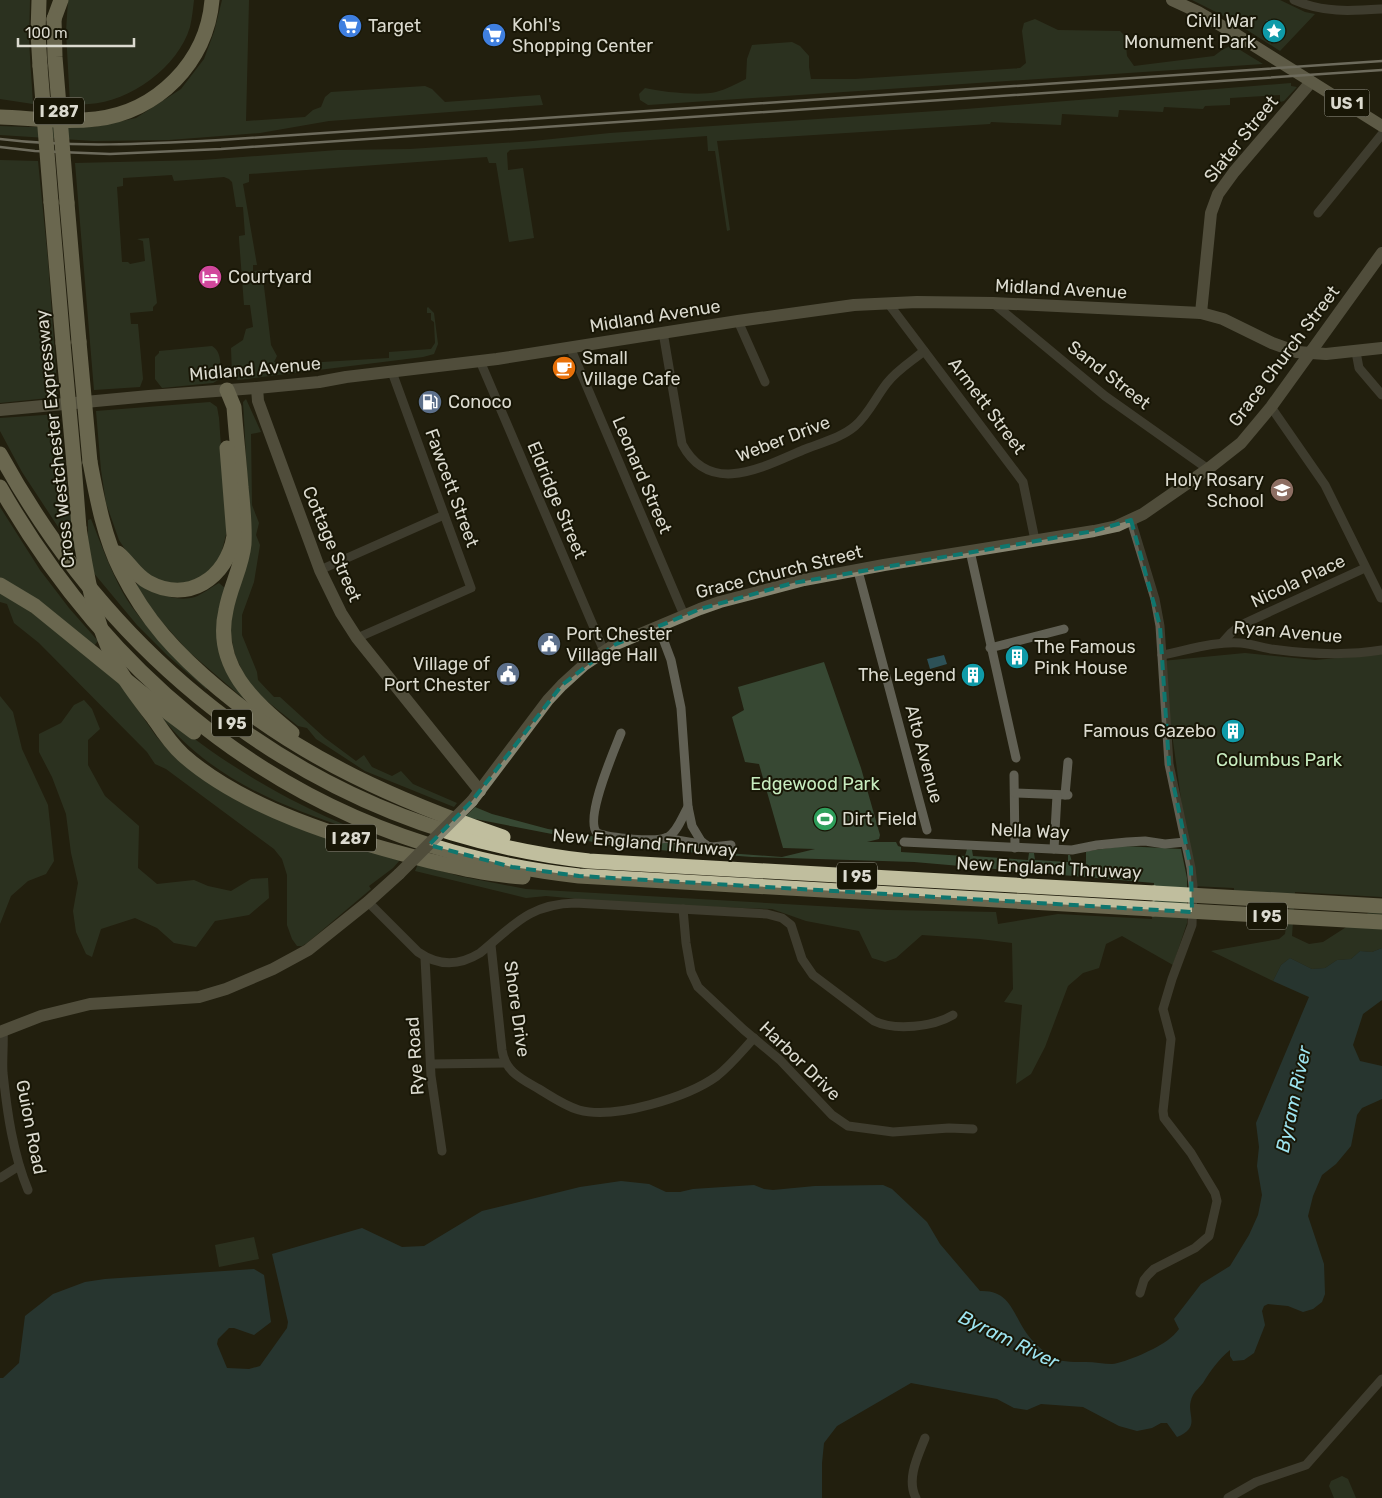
<svg xmlns="http://www.w3.org/2000/svg" width="1382" height="1498" viewBox="0 0 1382 1498" font-family="Rubik,sans-serif">
<style>
.green{fill:#374833}
.water{fill:#2d5157}
.lines{fill:none;stroke-linecap:round;stroke-linejoin:round}
.street{stroke:#616054;stroke-width:9}
.secondary{stroke:#878672;stroke-width:12}
.primary{stroke:#a5a389;stroke-width:12}
.highway{stroke:#c0be9e;stroke-width:15}
.rail{stroke:#c8c7bb;stroke-width:2.5}
.secondary-bridge{stroke:#878672;stroke-width:12}
.highway-bridge{stroke:#c0be9e;stroke-width:15}
.marked{fill:none;stroke:#0f766e;stroke-width:4;stroke-dasharray:10 6;stroke-linejoin:round}
.labels{text-anchor:middle;stroke-width:4;stroke-linejoin:round;paint-order:stroke}
.shield{fill:#181606;stroke:#a09f93;stroke-width:1}
.shield-label{font-size:16px;font-weight:bold;fill:#dbdacf}
.poi-label{font-size:18px;fill:#dbdacf;stroke:#181606;text-anchor:start}
.street-label{font-size:18px;fill:#dbdacf;stroke:#181606}
.park-label{font-size:18px;fill:#c7ecbf;stroke:#181606}
.water-label{font-size:19px;font-style:italic;fill:#9de4f0;stroke:#181606}
</style>
<rect width="100%" height="100%" fill="#221f0f"/>
<!-- green -->
<g class="green">
<polygon points="0,0 30,0 29,41 33,104 0,99"/>
<path d="M68 0H194C193 9 192 18 190 27 178 67 130 102 89 104 83 105 76 104 70 104L66 32Z"/>
<polygon points="222,0 249,0 246,121 305,117 313,110 321,107 325,97 331,92 425,86 432,89 445,102 540,95 543,105 329,121 260,133 169,140 94,141 0,135 0,126 29,127 94,127 136,118 181,89 204,59 214,32"/>
<polygon points="1192,0 1280,0 1305,12 1315,14 1280,51 1230,19"/>
<path d="M1035 19 1058 30 1120 31 1125 36 1127 56 1134 66 1214 56 1222 50 1232 45 1263 64 648 105 640 100 639 94 645 88C661 92 701 96 716 92 727 89 736 84 746 79L747 59 752 45 792 42 800 46 809 56V67L811 79H855L1020 68 1026 63 1022 31 1024 23Z"/>
<polygon points="1291,83 1291,86 1297,87 1284,101 1280,102 1280,95 1230,98 1230,105 1205,106 1203,109 1164,107 1163,112 1119,110 1118,117 1062,114 1061,125 991,122 990,124 717,141 730,230 727,231 715,151 708,151 707,136 510,150 507,153 508,170 523,168 534,238 509,242 496,163 489,163 487,157 249,174 249,182 243,184 257,265 253,265 253,271 262,270 271,345 277,356 274,362 289,364 389,358 389,352 431,349 435,343 434,322 431,320 431,313 427,313 427,308 428,307 434,313 438,344 434,354 423,357 238,380 233,377 232,374 231,348 243,340 246,329 253,327 250,305 244,305 239,239 239,236 245,235 243,207 236,207 232,182 229,179 224,177 174,181 172,175 123,178 123,186 117,187 122,262 128,262 130,264 145,261 143,241 137,239 149,238 157,303 153,307 153,311 130,313 131,324 138,324 143,379 140,387 94,390 75,163 202,160 338,150 410,149 533,141 610,133 966,109"/>
<polygon points="0,160 38,161 48,260 58,397 0,403"/>
<path d="M212 346C222 352 220 364 221 375L220 379 213 383 162 388 155 379V357L159 353V351Z"/>
<polygon points="246,399 261,432 251,434 252,505 259,523 256,535 260,545 254,582 242,615 242,635 257,672 258,680 274,697 280,697 325,738 356,761 364,755 372,767 392,776 401,771 413,784 457,803 454,807 365,771 316,739 307,728 298,726 258,694 246,679 235,655 230,632 233,598 250,528 243,402"/>
<polygon points="210,402 217,407 219,418 227,531 220,558 205,575 187,583 167,584 150,580 136,566 119,540 106,503 101,470 96,411"/>
<path d="M59 414 73 537 88 536V520L91 519C101 544 110 569 123 593 144 629 178 658 207 688L206 689 168 656 137 625 68 542 22 472 0 431V418Z"/>
<polygon points="0,507 40,570 69,608 98,641 93,647 0,579"/>
<path d="M219 583 226 589 220 619 246 697 244 699 188 651 156 615 136 586 137 584C155 592 175 603 195 597 203 594 211 587 219 583Z"/>
<polygon points="0,592 21,604 117,680 156,736 171,753 192,771 400,860 393,868 369,886 371,889 307,943 302,946 297,946 292,939 287,925 287,875 282,859 274,849 166,769 155,764 147,752 39,643 14,623 7,604 0,602"/>
<polygon points="1245,653 1315,660 1382,654 1382,897 1295,892 1292,936 1309,944 1323,942 1382,904 1382,948 1372,952 1360,951 1351,959 1337,960 1325,968 1312,969 1290,958 1281,965 1273,981 1211,951 1279,939 1285,934 1289,908 1234,890 1234,888 1193,886 1162,661"/>
<polygon points="824,662 861,768 880,835 879,839 867,842 896,842 898,846 901,847 901,852 965,856 967,849 972,850 973,856 1028,860 1029,853 1034,853 1035,860 1068,862 1068,855 1070,855 1072,862 1086,864 1086,852 1088,851 1124,846 1181,849 1187,878 1187,923 1173,965 1122,936 1106,944 1099,968 1083,973 1068,986 1045,1047 1031,1074 1016,1084 1022,1005 1004,1002 1013,989 1012,943 980,939 922,935 896,958 885,962 872,958 859,931 806,921 772,909 633,904 546,896 526,898 415,871 418,864 459,876 526,889 888,910 996,912 998,924 1058,914 1152,919 1154,883 914,862 752,857 619,847 465,817 475,807 492,814 548,829 597,837 684,844 698,846 713,852 782,857 815,849 783,848 759,764 745,762 732,717 744,710 738,687"/>
<polygon points="0,696 13,712 22,749 48,805 54,861 46,874 28,881 11,896 0,924"/>
<polygon points="84,700 92,709 100,729 88,740 88,765 105,796 139,826 138,868 157,884 194,880 208,886 231,891 251,879 268,878 269,898 249,915 215,921 196,947 174,943 157,928 135,918 101,929 92,957 86,954 76,932 73,911 78,883 71,853 66,814 52,777 39,752 39,734 61,723 74,705"/>
<path d="M153 705C210 756 280 798 350 827V829C275 804 199 773 153 705Z"/>
<polygon points="254,1237 259,1259 219,1267 215,1245"/>
<polygon points="1342,1476 1348,1479 1356,1498 1334,1498 1329,1486 1331,1481"/>
</g>
<!-- water -->
<g class="water">
<polygon points="944,655 947,664 930,669 927,659"/>
<path d="M1382 948V1000L1363 1014 1353 1045 1360 1061 1382 1066V1099L1362 1108 1357 1115 1351 1146 1336 1164 1322 1175 1313 1196 1308 1216 1324 1264 1325 1294 1322 1302 1313 1309 1303 1312 1288 1306 1268 1304 1264 1306 1262 1311 1265 1325 1254 1353 1244 1360 1233 1361 1230 1356V1350C1218 1360 1211 1370 1203 1383 1200 1387 1196 1390 1193 1395 1183 1414 1204 1425 1177 1437L1167 1423H1161L1152 1428 1137 1431 1119 1426 1083 1407 1041 1404 1027 1410 1014 1408 997 1399 911 1383 837 1426 824 1443 822 1463V1498H0V1378H3L19 1363 25 1316 53 1294 85 1282 105 1279 254 1269 264 1275 271 1322 254 1335 234 1328H229L218 1339 217 1344 227 1368 249 1369 260 1366 287 1328 288 1322 272 1254 362 1228 402 1247 424 1246 482 1211 580 1187 621 1181 649 1184 666 1192H680L693 1189 754 1185 764 1189 773 1190 815 1186 883 1185 892 1189 927 1222 940 1244 980 1291C1009 1290 1012 1311 1025 1331 1030 1339 1039 1347 1046 1353 1058 1363 1071 1362 1086 1362 1094 1362 1104 1364 1112 1364 1125 1363 1158 1348 1168 1340 1172 1337 1176 1333 1179 1329L1174 1319 1201 1284 1230 1266 1249 1235 1258 1215 1262 1195 1257 1166 1259 1147 1256 1123 1309 997 1273 981 1281 965 1290 958 1312 969 1325 968 1337 960 1351 959 1360 951 1372 952Z"/>
</g>
<g class="lines">
<!-- street -->
<g class="street">
<path d="M1294 0C1323 13 1351 11 1382 9"/>
<polyline points="1318,213 1382,134"/>
<polyline points="888,303 1023,482 1035,540"/>
<polyline points="993,303 1105,396 1208,469"/>
<polyline points="738,321 765,382"/>
<path d="M663 332 682 444C710 497 763 467 803 450 820 443 841 438 855 426 868 415 876 397 887 383 897 370 912 361 924 351"/>
<polyline points="570,347 684,615"/>
<polyline points="1356,352 1359,368 1382,395"/>
<polyline points="480,361 604,651"/>
<polyline points="1271,407 1325,485 1381,598"/>
<polyline points="1131,520 1155,599 1160,626 1169,764 1191,868 1193,886 1192,925 1172,979 1163,1009 1171,1039 1163,1111 1164,1118 1191,1153 1215,1193 1217,1201 1209,1236 1195,1248 1154,1269 1148,1275 1144,1280 1140,1293"/>
<polyline points="970,551 1016,758"/>
<polyline points="320,570 444,515"/>
<polyline points="858,571 927,830"/>
<polyline points="661,625 662,636 671,660 681,708 688,807 692,826 701,841 707,846 712,847 731,845"/>
<polyline points="357,638 471,588 392,372"/>
<polyline points="1222,643 1231,633 1241,625 1365,568"/>
<polyline points="990,648 1064,629"/>
<path d="M1162 655C1188 650 1215 641 1241 643 1251 644 1261 647 1271 649 1308 654 1346 656 1382 650"/>
<path d="M621 733C614 751 584 819 597 833 609 838 657 843 668 837 678 831 682 817 688 807"/>
<polyline points="1014,775 1015,848"/>
<polyline points="1015,793 1068,795"/>
<polyline points="1065,795 1068,762"/>
<polyline points="665,838 706,845"/>
<polyline points="904,842 1072,850 1097,845 1127,842 1145,841 1165,844 1185,842"/>
<polyline points="1054,849 1057,795"/>
<path d="M368 902 418 952C438 966 459 966 480 953 513 926 529 904 575 903L767 914 782 918 791 925 802 959 813 975 874 1021C895 1031 933 1027 953 1015"/>
<polyline points="683,909 686,943 691,972 698,987 744,1030 780,1060 832,1115 848,1126 893,1132 949,1128 973,1129"/>
<path d="M491 945 502 1050C505 1072 522 1079 539 1089 552 1097 565 1106 579 1110 614 1120 688 1097 717 1076 731 1065 742 1051 754 1038"/>
<polyline points="425,958 431,1076 442,1151"/>
<path d="M3 1030C4 1044 2 1059 3 1073 7 1112 13 1154 28 1190"/>
<polyline points="431,1064 505,1063"/>
<polyline points="0,1178 19,1166"/>
<path d="M916 1498C906 1479 918 1456 925 1438"/>
<polyline points="1228,1498 1256,1482 1306,1465 1382,1379"/>
</g>
<!-- secondary -->
<g class="secondary">
<polyline points="1201,313 1211,213 1218,194 1234,172 1311,82"/>
<polyline points="257,388 258,401 320,570 341,613 357,638 480,791"/>
<polyline points="0,410 149,396 257,388 319,382 346,377 497,359 738,321 854,305 917,302 993,303 1201,313 1223,319 1272,343 1297,352 1326,354 1382,348"/>
<polyline points="472,801 548,700 562,685 584,665 614,645 700,609 720,602 804,580 884,565 1094,531 1117,526 1143,514 1208,469 1241,443 1271,407 1382,253"/>
<polyline points="0,1032 41,1016 90,1004 199,997 226,989 273,969 308,950 368,902 399,874"/>
</g>
<!-- primary -->
<polyline class="primary" points="1172,0 1198,12 1237,35 1382,126"/>
<!-- highway -->
<g class="highway">
<polyline points="39,0 38,33 40,66"/>
<polyline points="54,19 61,0"/>
<path d="M0 117C31 118 64 123 96 119 157 112 207 62 212 0"/>
<polyline points="51,202 63,343"/>
<polyline points="67,203 79,342"/>
<path d="M227 390 234 407C236 434 239 460 241 487 243 506 245 525 244 544 242 567 230 587 226 610 213 666 253 701 292 733"/>
<path d="M0 454C124 680 331 832 589 861L1154 893"/>
<path d="M90 462C97 499 104 537 121 571 146 621 177 654 219 689 302 759 401 802 503 837"/>
<polyline points="74,464 79,528"/>
<path d="M0 487C102 665 254 797 453 852 495 864 537 871 579 876L1153 909"/>
<path d="M118 553C129 562 135 575 148 582 188 604 227 578 234 536L227 448"/>
<polyline points="0,585 35,606 142,693 194,732"/>
<path d="M155 720C163 732 172 745 183 755 244 809 344 839 422 859 455 867 489 875 523 877"/>
</g>
<!-- rail -->
<g class="rail">
<path d="M0 139C73 148 147 144 220 140L1382 61"/>
<polyline points="0,147 35,151 110,154 221,149 1382,70"/>
</g>
<!-- secondary-bridge -->
<polyline class="secondary-bridge" points="399,874 472,801"/>
<!-- highway-bridge -->
<g class="highway-bridge">
<polyline points="54,19 55,57 67,203"/>
<polyline points="40,66 51,202"/>
<polyline points="79,342 90,462"/>
<polyline points="63,343 74,464"/>
<path d="M79 528C87 579 96 635 125 679 134 693 145 707 155 720"/>
<polyline points="1154,893 1382,906"/>
<polyline points="1153,909 1382,922"/>
</g>
</g>
<!-- marked area -->
<path d="M0 0H1382V1498H0ZM1131 520 1160 626 1169 764 1191 868 1192 912 579 876 512 867 429 845 472 801 562 685 614 645 700 609 793 583 1094 531Z" fill="#221f0f" fill-opacity=".55" fill-rule="evenodd"/>
<path class="marked" d="M1131 520 1160 626 1169 764 1191 868 1192 912 579 876 512 867 429 845 472 801 562 685 614 645 700 609 793 583 1094 531Z"/>
<!-- icons -->
<defs>
<g id="supermarket-disc" transform="scale(1.25)"><circle r="9.5" fill="#3f7fe0" stroke="#181606"/><path d="M-6-5.5h2.5l.6 2H6L4.5 2H-2.5L-4.4-4H-6ZM-1.5 3.2a1.3 1.3 0 1 0 .1 0ZM3 3.2a1.3 1.3 0 1 0 .1 0Z" fill="#fff"/></g>
<g id="sight-disc" transform="scale(1.25)"><circle r="9.5" fill="#0f9aa8" stroke="#181606"/><path d="M0-6L1.8-2.2L6-1.7L2.9 1.2L3.7 5.4L0 3.3L-3.7 5.4L-2.9 1.2L-6-1.7L-1.8-2.2Z" fill="#fff"/></g>
<g id="hotel-disc" transform="scale(1.25)"><circle r="9.5" fill="#d1479c" stroke="#181606"/><path d="M-6-4.5h1.5V1H6V5H4.5V3h-9V5H-6ZM-4 0a1.8 1.8 0 1 1 3.6 0ZM.5 0V-2.5h3Q6-2.5 6 0Z" fill="#fff"/></g>
<g id="cafe-disc" transform="scale(1.25)"><circle r="9.5" fill="#e8710a" stroke="#181606"/><path d="M-5.5-4.5H6V0H3Q3 3.5 0 3.5H-2.5Q-5.5 3.5-5.5 0ZM3-3.2v2h1.7v-2ZM-6 4.5H4V6H-6Z" fill="#fff"/></g>
<g id="fuel-disc" transform="scale(1.25)"><circle r="9.5" fill="#5c6f8a" stroke="#181606"/><path d="M-5.5-6h7V0h2V4h1.3V-2.5L3-4.5l.8-.8L6-3V5H2.5V1h-1V6h-7ZM-4.2-4.7v3.2H.2V-4.7Z" fill="#fff"/></g>
<g id="school-disc" transform="scale(1.25)"><circle r="9.5" fill="#8d6e63" stroke="#181606"/><path d="M0-5L7-2L0 1L-7-2ZM-4 1L0 2.5L4 1V4Q0 6-4 4Z" fill="#fff"/></g>
<g id="civic-disc" transform="scale(1.25)"><circle r="9.5" fill="#5c6f8a" stroke="#181606"/><path d="M-.6-6.5H3V-4.5H.6V-3L4-1V1h2V6H-6V1h2V-1L-.6-3ZM-1.2 2.5V6h2.4V2.5Z" fill="#fff"/></g>
<g id="building-disc" transform="scale(1.25)"><circle r="9.5" fill="#0f9aa8" stroke="#181606"/><path d="M-4-6H4V6H1V3H-1V6H-4ZM-2.5-4.3h1.7v1.8h-1.7ZM.8-4.3h1.7v1.8H.8ZM-2.5-1h1.7V.8h-1.7ZM.8-1h1.7V.8H.8Z" fill="#fff"/></g>
<g id="stadium-disc" transform="scale(1.25)"><circle r="9.5" fill="#2e9e5b" stroke="#181606"/><path d="M0-5a6.5 5 0 1 0 0 10a6.5 5 0 1 0 0-10ZM-3.5-1.8h7v3.6h-7Z" fill="#fff"/></g>
</defs>
<g fill-rule="evenodd">
<use href="#supermarket-disc" x="350" y="26"/>
<use href="#sight-disc" x="1274" y="31"/>
<use href="#supermarket-disc" x="494" y="35"/>
<use href="#hotel-disc" x="210" y="277"/>
<use href="#cafe-disc" x="564" y="368"/>
<use href="#fuel-disc" x="430" y="402"/>
<use href="#school-disc" x="1282" y="490"/>
<use href="#civic-disc" x="549" y="644"/>
<use href="#building-disc" x="1017" y="657"/>
<use href="#civic-disc" x="508" y="674"/>
<use href="#building-disc" x="973" y="675"/>
<use href="#building-disc" x="1233" y="731"/>
<use href="#stadium-disc" x="825" y="819"/>
</g>
<g class="labels">
<!-- shield labels -->
<g class="shield">
<rect x="1324.5" y="89.5" width="45" height="27" rx="4"/>
<rect x="34" y="97.5" width="50" height="27" rx="4"/>
<rect x="212" y="709.5" width="40" height="27" rx="4"/>
<rect x="326" y="824.5" width="50" height="27" rx="4"/>
<rect x="837" y="862.5" width="40" height="27" rx="4"/>
<rect x="1247" y="902.5" width="40" height="27" rx="4"/>
</g>
<g class="shield-label">
<text x="1347" y="109">US 1</text>
<text x="59" y="117">I 287</text>
<text x="232" y="729">I 95</text>
<text x="351" y="844">I 287</text>
<text x="857" y="882">I 95</text>
<text x="1267" y="922">I 95</text>
</g>
<!-- poi labels -->
<g class="poi-label">
<text x="1256" y="27" text-anchor="end">Civil War<tspan x="1256" dy="21">Monument Park</tspan></text>
<text x="512" y="31">Kohl's<tspan x="512" dy="21">Shopping Center</tspan></text>
<text x="368" y="32">Target</text>
<text x="228" y="283">Courtyard</text>
<text x="582" y="364">Small<tspan x="582" dy="21">Village Cafe</tspan></text>
<text x="448" y="408">Conoco</text>
<text x="1264" y="486" text-anchor="end">Holy Rosary<tspan x="1264" dy="21">School</tspan></text>
<text x="566" y="640">Port Chester<tspan x="566" dy="21">Village Hall</tspan></text>
<text x="1034" y="653">The Famous<tspan x="1034" dy="21">Pink House</tspan></text>
<text x="490" y="670" text-anchor="end">Village of<tspan x="490" dy="21">Port Chester</tspan></text>
<text x="956" y="681" text-anchor="end">The Legend</text>
<text x="1216" y="737" text-anchor="end">Famous Gazebo</text>
<text x="842" y="825">Dirt Field</text>
</g>
<!-- street labels -->
<g class="street-label">
<text transform="translate(1241 139) rotate(-51)" y="6">Slater Street</text>
<text transform="translate(1061 289) rotate(3)" y="6">Midland Avenue</text>
<text transform="translate(655 316) rotate(-9)" y="6">Midland Avenue</text>
<text transform="translate(1284 356) rotate(-53)" y="6">Grace Church Street</text>
<text transform="translate(255 369) rotate(-5)" y="6">Midland Avenue</text>
<text transform="translate(1109 375) rotate(38)" y="6">Sand Street</text>
<text transform="translate(987 406) rotate(53)" y="6">Armett Street</text>
<text transform="translate(55 439) rotate(-96)" y="6">Cross Westchester Expressway</text>
<text transform="translate(783 439) rotate(-21)" y="6">Weber Drive</text>
<text transform="translate(642 475) rotate(67)" y="6">Leonard Street</text>
<text transform="translate(452 488) rotate(70)" y="6">Fawcett Street</text>
<text transform="translate(557 500) rotate(67)" y="6">Eldridge Street</text>
<text transform="translate(332 544) rotate(67)" y="6">Cottage Street</text>
<text transform="translate(779 572) rotate(-14)" y="6">Grace Church Street</text>
<text transform="translate(1298 581) rotate(-25)" y="6">Nicola Place</text>
<text transform="translate(1288 632) rotate(5)" y="6">Ryan Avenue</text>
<text transform="translate(924 754) rotate(75)" y="6">Alto Avenue</text>
<text transform="translate(1030 831) rotate(2)" y="6">Nella Way</text>
<text transform="translate(645 843) rotate(5)" y="6">New England Thruway</text>
<text transform="translate(1049 868) rotate(3)" y="6">New England Thruway</text>
<text transform="translate(517 1009) rotate(82)" y="6">Shore Drive</text>
<text transform="translate(415 1056) rotate(-94)" y="6">Rye Road</text>
<text transform="translate(800 1061) rotate(44)" y="6">Harbor Drive</text>
<text transform="translate(31 1127) rotate(79)" y="6">Guion Road</text>
</g>
<!-- park labels -->
<g class="park-label">
<text x="1279" y="766">Columbus Park</text>
<text x="815" y="790">Edgewood Park</text>
</g>
<!-- water labels -->
<g class="water-label">
<text transform="translate(1293 1099) rotate(-78)" y="7">Byram River</text>
<text transform="translate(1009 1339) rotate(26)" y="7">Byram River</text>
</g>
</g>
<!-- scale -->
<path d="M18 38v8h116v-8" fill="none" stroke="#dbdacf" stroke-width="2.5"/>
<text x="25" y="38" font-size="15" fill="#dbdacf" stroke="#181606" stroke-width="4" paint-order="stroke">100 m</text>
</svg>
